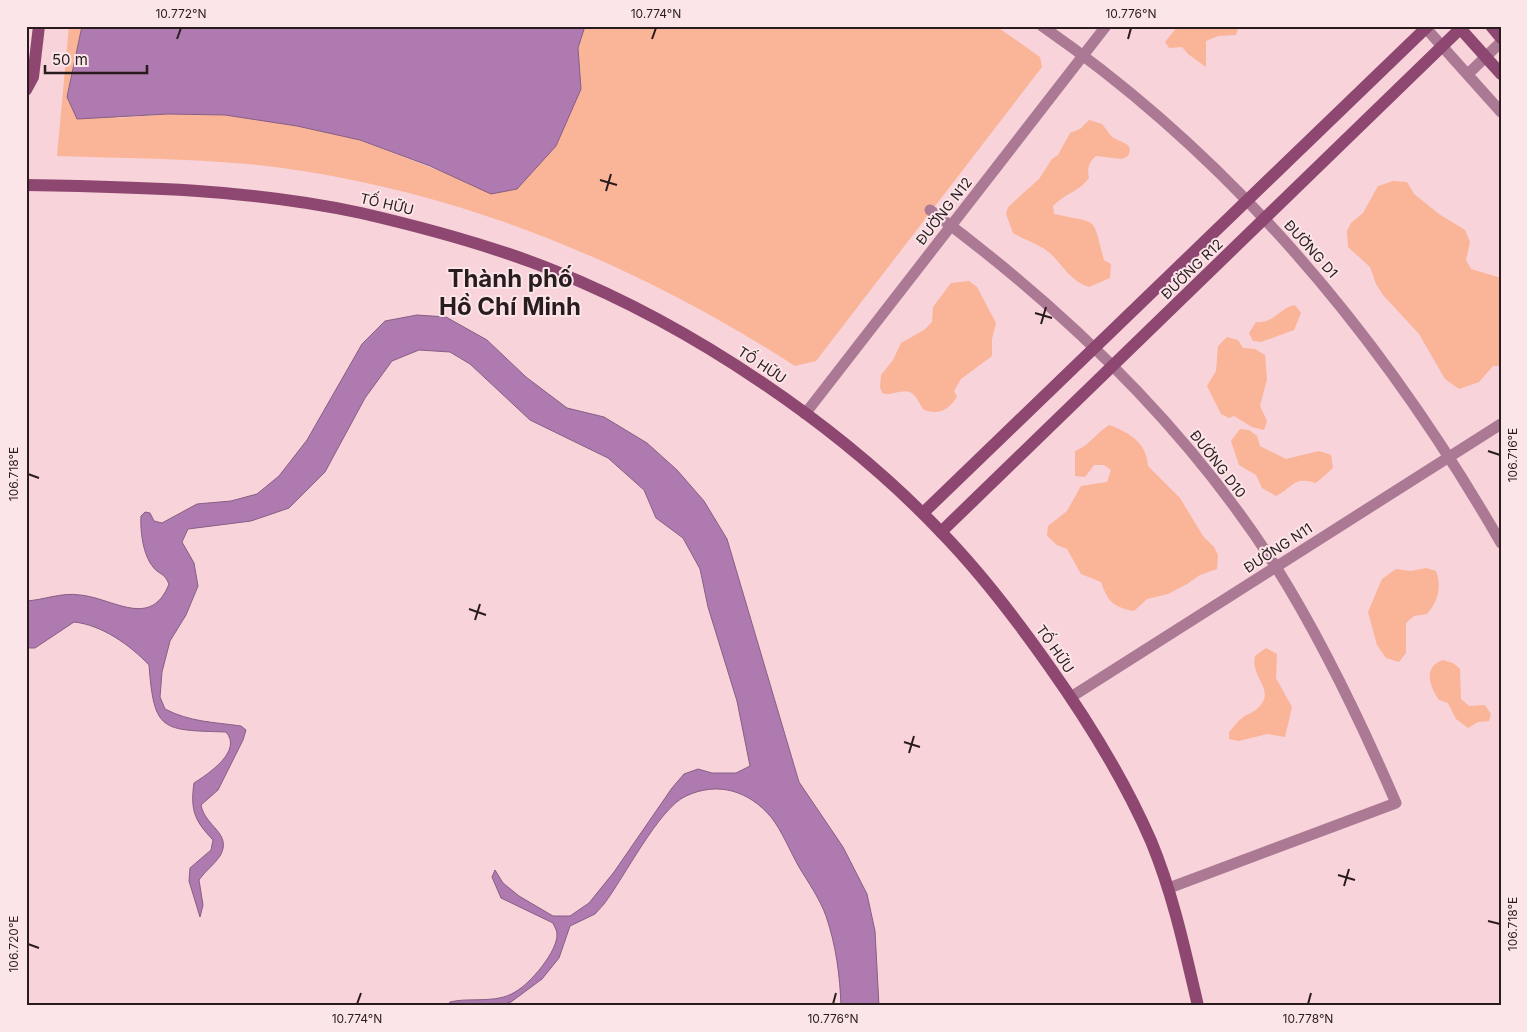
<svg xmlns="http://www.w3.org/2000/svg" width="1527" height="1032" viewBox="0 0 1527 1032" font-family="Inter,sans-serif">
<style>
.green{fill:#fab497}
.water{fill:#af7aaf;stroke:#875e84}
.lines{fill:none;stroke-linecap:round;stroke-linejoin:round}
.street{stroke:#ab7994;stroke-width:11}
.secondary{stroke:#8d4770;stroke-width:12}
.ticks{fill:none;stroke:#291c1e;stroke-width:2}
.labels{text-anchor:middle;stroke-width:4;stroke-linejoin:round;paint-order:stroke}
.street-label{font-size:14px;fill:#291c1e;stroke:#fbe5e9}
.town-label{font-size:24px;font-weight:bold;fill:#291c1e;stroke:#fbe5e9}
.neatline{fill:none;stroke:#291c1e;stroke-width:2}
.ticks-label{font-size:12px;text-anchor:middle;fill:#291c1e}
</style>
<rect width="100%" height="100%" fill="#f8d3da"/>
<!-- green -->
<g class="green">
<path d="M69 26H82L67 97 118 118 168 114 225 115 297 126 360 140 460 179 581 89 578 47 585 26H996L1040 57 1042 67 816 361 795 366C644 269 480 199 303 171 225 158 136 159 57 156Z"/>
<polygon points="1178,26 1239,26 1236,35 1218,36 1206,41 1206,67 1188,54 1182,47 1169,48 1165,42"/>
<path d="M1089 120 1102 124 1112 137 1128 145 1130 150 1128 156 1122 159 1096 156C1088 163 1087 169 1089 178 1080 191 1064 194 1053 206L1054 214C1099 224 1092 214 1104 260L1111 264 1110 278 1089 287C1071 281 1064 267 1051 254 1040 244 1026 241 1013 233L1006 214 1008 207 1039 179 1052 159 1058 155 1070 133 1080 129Z"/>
<polygon points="1393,181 1407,182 1414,194 1439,214 1465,230 1470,242 1466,260 1471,269 1501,278 1501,366 1493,366 1479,382 1459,389 1445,379 1419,334 1383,295 1376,284 1370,267 1348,247 1347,231 1351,223 1363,213 1378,186"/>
<path d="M969 281 977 287 996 323 992 339V356L961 379 954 391 957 397C948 410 940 415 924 410 920 405 918 399 914 395 905 386 893 397 882 393L880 387 881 375 893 360 901 343 924 330 932 322 933 307 951 283Z"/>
<path d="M1295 305 1301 313 1294 330 1261 342 1253 341 1249 333 1256 322C1274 324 1279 308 1295 305Z"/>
<polygon points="1227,337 1238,340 1243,348 1255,349 1265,355 1267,379 1260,406 1267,421 1264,430 1252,427 1234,416 1229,418 1221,414 1207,386 1216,371 1218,346"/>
<path d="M1109 425C1129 432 1147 443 1148 466L1180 498 1203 536 1214 547 1218 555 1217 569 1200 575 1187 584 1168 594 1147 599 1134 611C1113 607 1108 602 1101 582L1081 574 1067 549 1057 545 1047 536 1048 526 1067 511 1081 486 1107 482 1111 470 1104 465H1094L1085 477 1075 476V451C1089 446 1096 433 1109 425Z"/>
<path d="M1240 429 1249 430 1257 436 1260 446 1286 459 1319 451 1331 455 1333 468 1316 483C1293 476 1294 487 1276 496L1262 488 1256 475 1239 465 1231 441Z"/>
<path d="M1426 568 1436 571C1442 587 1438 602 1427 614L1414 616 1406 623V653L1399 662 1386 658 1377 645 1368 612 1382 579 1396 569 1411 571Z"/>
<path d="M1266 648 1277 654 1276 678 1292 707 1285 737 1267 734 1239 741 1229 739V732C1233 728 1237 722 1242 718 1248 713 1254 713 1259 707 1276 689 1250 678 1255 656Z"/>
<path d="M1443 660 1453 663 1460 669 1461 699 1469 706 1485 705 1491 714 1489 721 1478 722 1468 728 1456 719 1448 703 1439 700C1430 687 1422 667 1443 660Z"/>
</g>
<!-- water -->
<g class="water">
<polygon points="82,26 585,26 578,48 581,89 556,146 517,189 491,194 430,166 360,140 297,126 225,115 168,114 77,119 67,97"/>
<path d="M417 315 446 317 487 340 526 377 567 408 604 417 647 443 677 470 704 501 727 539 799 782 843 847 867 894 875 931 879 1006H841C840 976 836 945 826 916 820 899 808 882 799 867 790 851 782 831 771 817 749 791 718 781 686 796 659 808 624 878 604 904L595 914 570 926 559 958 542 979 511 1002 497 1006H447L450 1002C470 997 496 1004 515 992 530 984 558 951 557 934 557 930 554 926 553 923L501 898 492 877 495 870 503 883 519 896 553 916H570L589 903 614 872 672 788 684 774 698 769 712 773H736L750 766 737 701 708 607 700 569 683 538 656 518 644 490 608 458 530 420 470 364 450 352 419 350 392 361 365 398 325 472 289 508 251 521 188 529 182 542 194 563 198 586 186 615 170 641 162 672 160 697 165 709C190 722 213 722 241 726L246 730 243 740 218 790 201 805C205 827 233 833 220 856 214 865 205 871 199 880L203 905 200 917 189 881 190 868 211 850 213 840C195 821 190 811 194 783 208 774 243 751 226 732 162 730 154 732 149 665 130 645 102 625 74 622L35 648H26V601C44 600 62 592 80 595 113 598 151 630 169 584 164 572 159 575 153 567 143 555 140 531 141 516L145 512 150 513 154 521 162 523 197 504 231 501 257 494 279 476 307 440 362 344 385 321Z"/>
</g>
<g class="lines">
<!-- street -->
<g class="street">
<path d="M1042 26C1234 159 1385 341 1501 543"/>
<polyline points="1424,26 1501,112"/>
<polyline points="1468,74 1501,42"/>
<path d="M930 210C1064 309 1186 426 1276 567 1323 642 1361 722 1396 803L1169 888"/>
<polyline points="805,414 1106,26"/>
<polyline points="1071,697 1501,424"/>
</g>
<!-- secondary -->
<g class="secondary">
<polyline points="1458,26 1501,74"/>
<polyline points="1491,26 1501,38"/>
<polyline points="26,90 33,77 39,26"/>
<path d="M26 185C138 187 251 189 361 213 426 228 493 246 555 271 692 326 839 425 941 532 981 573 1016 619 1049 666 1088 721 1124 779 1151 841 1173 894 1185 950 1198 1006"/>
<polyline points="923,513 1428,26"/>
<polyline points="941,532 1463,26"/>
</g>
</g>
<!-- ticks -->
<path class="ticks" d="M177 39 181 28M652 39 656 28M1128 39 1131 28M600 180 617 185M606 191 611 174M1035 313 1052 318M1041 324 1046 307M1488 451 1500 455M28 474 39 478M469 609 486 615M475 620 480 604M904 742 920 747M909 753 914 736M1338 875 1355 880M1344 886 1349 869M1488 921 1500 924M28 944 39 948M357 1004 361 993M833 1004 836 993M1308 1004 1311 993"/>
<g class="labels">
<!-- street labels -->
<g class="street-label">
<text transform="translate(387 204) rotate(13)" y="5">TỐ HỮU</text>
<text transform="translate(944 211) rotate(-52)" y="5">ĐƯỜNG N12</text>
<text transform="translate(1311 249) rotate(48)" y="5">ĐƯỜNG D1</text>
<text transform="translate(1192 269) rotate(-44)" y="5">ĐƯỜNG R12</text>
<text transform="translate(762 365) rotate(33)" y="5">TỐ HỮU</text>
<text transform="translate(1218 464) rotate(52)" y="5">ĐƯỜNG D10</text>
<text transform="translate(1278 548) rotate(-33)" y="5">ĐƯỜNG N11</text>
<text transform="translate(1055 649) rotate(55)" y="5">TỐ HỮU</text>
</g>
<!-- town labels -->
<g class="town-label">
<text x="510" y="287">Thành phố<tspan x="510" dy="28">Hồ Chí Minh</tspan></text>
</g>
</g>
<!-- border -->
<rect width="1527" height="1032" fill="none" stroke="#fbe5e9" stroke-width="55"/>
<!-- scale -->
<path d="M45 65v8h102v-8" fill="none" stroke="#291c1e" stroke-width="2.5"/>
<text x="52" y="65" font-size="15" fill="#291c1e" stroke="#fbe5e9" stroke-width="4" paint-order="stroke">50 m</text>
<rect x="28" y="28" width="1472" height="976" class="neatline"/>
<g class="ticks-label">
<text x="181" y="18">10.772°N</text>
<text x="656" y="18">10.774°N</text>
<text x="1131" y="18">10.776°N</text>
<text transform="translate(1513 455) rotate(-90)" y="4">106.716°E</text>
<text transform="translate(14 474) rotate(-90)" y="4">106.718°E</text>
<text transform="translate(1513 924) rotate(-90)" y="4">106.718°E</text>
<text transform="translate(14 944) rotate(-90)" y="4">106.720°E</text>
<text x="357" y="1023">10.774°N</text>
<text x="833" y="1023">10.776°N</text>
<text x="1308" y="1023">10.778°N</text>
</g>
</svg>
